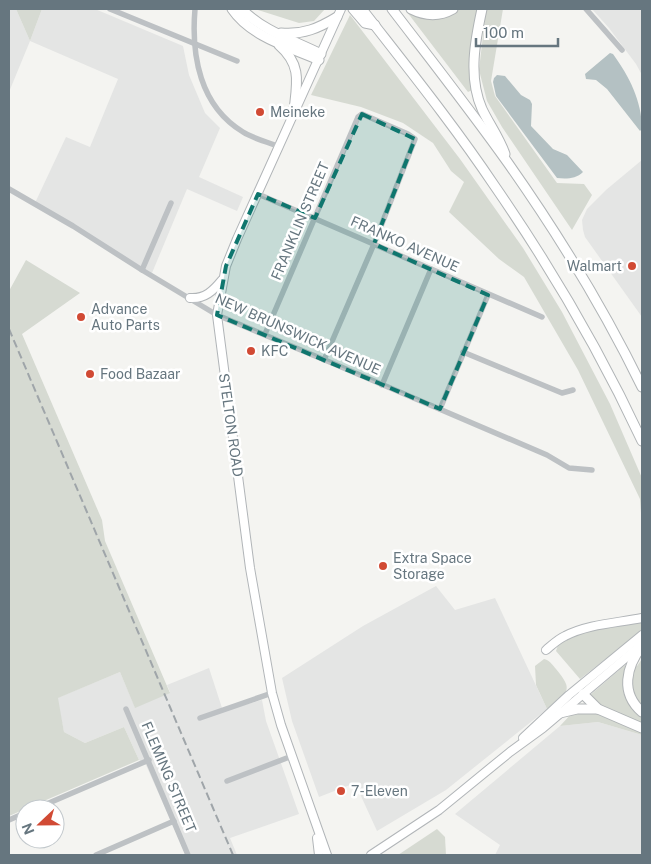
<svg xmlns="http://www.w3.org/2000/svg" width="651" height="864" viewBox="0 0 651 864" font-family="'Public Sans',sans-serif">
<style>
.built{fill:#e4e5e4}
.green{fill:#d6dad2}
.water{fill:#b4c1c3}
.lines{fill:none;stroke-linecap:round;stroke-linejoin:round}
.major-casing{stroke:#b1b5b8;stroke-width:10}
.highway-casing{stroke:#b0b4b6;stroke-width:11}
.minor{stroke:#bdc1c4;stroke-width:5.5}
.major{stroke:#fff;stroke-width:8}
.highway{stroke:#fff;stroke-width:9}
.rail{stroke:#9fa5a9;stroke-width:2;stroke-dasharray:8 4;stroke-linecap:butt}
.marked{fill:#0f766e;fill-opacity:0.2;stroke:#0f766e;stroke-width:4;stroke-dasharray:10 6;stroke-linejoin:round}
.poi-dot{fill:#d14a34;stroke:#fff;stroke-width:2}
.labels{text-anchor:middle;stroke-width:5;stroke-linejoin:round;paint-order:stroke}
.poi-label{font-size:14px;fill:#66767f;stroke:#fff;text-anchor:start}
.street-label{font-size:14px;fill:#66767f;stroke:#fff}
</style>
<rect width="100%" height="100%" fill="#f4f4f1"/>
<!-- built -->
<g class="built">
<polygon points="9,9 16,9 30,41 42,9 95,9 183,46 189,75 205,113 220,128 199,177 243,197 237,211 187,189 152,273 35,203 66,137 90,147 118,79 30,41 9,92"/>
<polygon points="592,9 642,9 642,75 636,64 609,28"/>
<polygon points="642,160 642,317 585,237 583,230 582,220 587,209 606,190"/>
<polygon points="436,586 455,610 495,598 547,709 446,790 377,831 355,783 319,797 292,721 282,678 363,626"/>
<polygon points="209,668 223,711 262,700 266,721 299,814 230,838 237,855 186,855 146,765 139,760 124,727 85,743 64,732 57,698 120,672 135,707 170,692 167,685"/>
<polygon points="598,722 642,735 642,855 495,855 500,845 455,814 560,726"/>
</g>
<!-- green -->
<g class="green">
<polygon points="16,9 42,9 30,41"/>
<polygon points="257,9 325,9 314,21 299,23 258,10"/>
<path d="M459 9H478L470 56 472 90 468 92 407 12C427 20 440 21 459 9Z"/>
<polygon points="486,9 503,9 491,81 495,96 557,183 584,184 592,195 572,230 502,127 487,101 479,70"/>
<polygon points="350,15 460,159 523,248 562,312 610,404 642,478 642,527 640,499 578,370 524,277 499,259 449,212 464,182 451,171 433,143 403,123 361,107 311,95"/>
<polygon points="26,260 80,293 22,334 102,520 105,541 170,693 135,708 120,672 58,698 64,732 85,743 124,727 139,760 9,816 9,291"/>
<path d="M642 622V629L635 636 580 679 556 651 558 645C583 629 614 626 642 622Z"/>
<path d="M544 659C549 660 552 664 556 669 575 692 567 691 547 709L536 685 535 666Z"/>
<path d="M642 659V708C631 692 631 686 632 667L637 666Z"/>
<polygon points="625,665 626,667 624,679 642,716 642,726 600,707 589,696"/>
<polygon points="573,712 590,712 600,714 642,732 642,735 598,722 560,726"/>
<polygon points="437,829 445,837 446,855 398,855"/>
</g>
<!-- water -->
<g class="water">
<path d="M610 53 613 54C629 76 642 101 642 129L640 131 607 89 596 80 586 79 585 74Z"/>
<path d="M497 75 505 76 521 95 530 100 532 104 531 126 553 149 567 155 583 172C576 179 566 179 557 178L496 96 493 82 494 78Z"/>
</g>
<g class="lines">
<!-- major casing -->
<g class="major-casing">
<g id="major">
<path d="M190 298C205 299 213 291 222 280"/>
<path d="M546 650C552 645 558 639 565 636 588 624 617 623 642 618"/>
<polyline points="523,738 569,695 642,635"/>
<polyline points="317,838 319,855"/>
<polyline points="327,855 281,725 272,693 250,568 217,315 226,266 237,239 341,9"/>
<polyline points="371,855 439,810 510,752 543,728 641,645"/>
</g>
</g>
<!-- highway casing -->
<g class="highway-casing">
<g id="highway">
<path d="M232 9C251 37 289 47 319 60"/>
<path d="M242 9C261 30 295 41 321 54"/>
<polyline points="353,9 365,23 375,25"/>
<path d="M362 9C407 67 453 124 494 185 550 266 600 351 642 441"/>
<path d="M392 9C431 60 471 111 508 163 558 234 604 309 642 387"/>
<path d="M411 9C425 16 439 17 453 9"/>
<path d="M482 9C475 41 468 77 482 109 489 124 499 137 505 154"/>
<path d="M281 33C303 35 319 28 337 17"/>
<path d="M279 45C302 65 297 83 294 110"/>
<path d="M642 646C626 667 620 693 642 712"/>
<polyline points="583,694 598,709 642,728"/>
<polyline points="560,713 577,709 598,709"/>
</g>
</g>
<!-- minor -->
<g class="minor">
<polyline points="110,9 237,61"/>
<path d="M195 9C191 56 200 106 243 132 254 139 268 142 280 147"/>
<polyline points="586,9 622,50"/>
<polyline points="9,189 73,226 142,270 217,315 332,363 547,455 569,468 592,470"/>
<polyline points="258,194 542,317"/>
<polyline points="142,270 171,203"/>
<polyline points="265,334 358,117 362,114 408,134 415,139 374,244 324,360"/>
<polyline points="463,352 562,393 573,390"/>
<polyline points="382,385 431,269"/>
<polyline points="440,409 488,295"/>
<polyline points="126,709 188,855"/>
<polyline points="200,718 272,693"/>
<polyline points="227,781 292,756"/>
<polyline points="35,809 149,760"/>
<polyline points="9,820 25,813"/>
<polyline points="96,855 174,821"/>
</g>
<!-- major -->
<use href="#major" class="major"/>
<!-- highway -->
<use href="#highway" class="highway"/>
<!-- rail -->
<polyline class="rail" points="9,329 233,855"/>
</g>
<!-- marked area -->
<path class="marked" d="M362 114 415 139 374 244 488 295 440 409 217 315 226 266 258 194 315 218Z"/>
<!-- markers -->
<g class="poi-dot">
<circle cx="260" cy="112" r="5"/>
<circle cx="632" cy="266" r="5"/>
<circle cx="81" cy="317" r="5"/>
<circle cx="251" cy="351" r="5"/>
<circle cx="90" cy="374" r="5"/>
<circle cx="383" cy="566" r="5"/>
<circle cx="341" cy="791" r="5"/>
</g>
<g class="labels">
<!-- poi labels -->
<g class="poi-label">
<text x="270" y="117">Meineke</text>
<text x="622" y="271" text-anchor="end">Walmart</text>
<text x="91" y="314">Advance<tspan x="91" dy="16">Auto Parts</tspan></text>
<text x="261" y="356">KFC</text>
<text x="100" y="379">Food Bazaar</text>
<text x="393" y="563">Extra Space<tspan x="393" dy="16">Storage</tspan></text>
<text x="351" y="796">7-Eleven</text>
</g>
<!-- street labels -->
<g class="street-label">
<text transform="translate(300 221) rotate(-67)" y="5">FRANKLIN STREET</text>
<text transform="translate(405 244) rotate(24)" y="5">FRANKO AVENUE</text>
<text transform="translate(298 334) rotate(24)" y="5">NEW BRUNSWICK AVENUE</text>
<text transform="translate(231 425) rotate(82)" y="5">STELTON ROAD</text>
<text transform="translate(169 777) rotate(67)" y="5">FLEMING STREET</text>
</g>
</g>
<!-- border -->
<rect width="651" height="864" fill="none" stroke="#66767f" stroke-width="20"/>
<!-- north arrow -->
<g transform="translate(40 824) rotate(248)"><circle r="24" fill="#ffffff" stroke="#c2c8cc"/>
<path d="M0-4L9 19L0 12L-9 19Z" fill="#d14a34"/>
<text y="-8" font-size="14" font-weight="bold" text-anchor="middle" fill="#66767f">N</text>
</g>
<!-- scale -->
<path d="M476 38v8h82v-8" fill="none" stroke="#66767f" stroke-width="2.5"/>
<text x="483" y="38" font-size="15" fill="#66767f" stroke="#ffffff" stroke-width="4" paint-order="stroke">100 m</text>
</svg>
